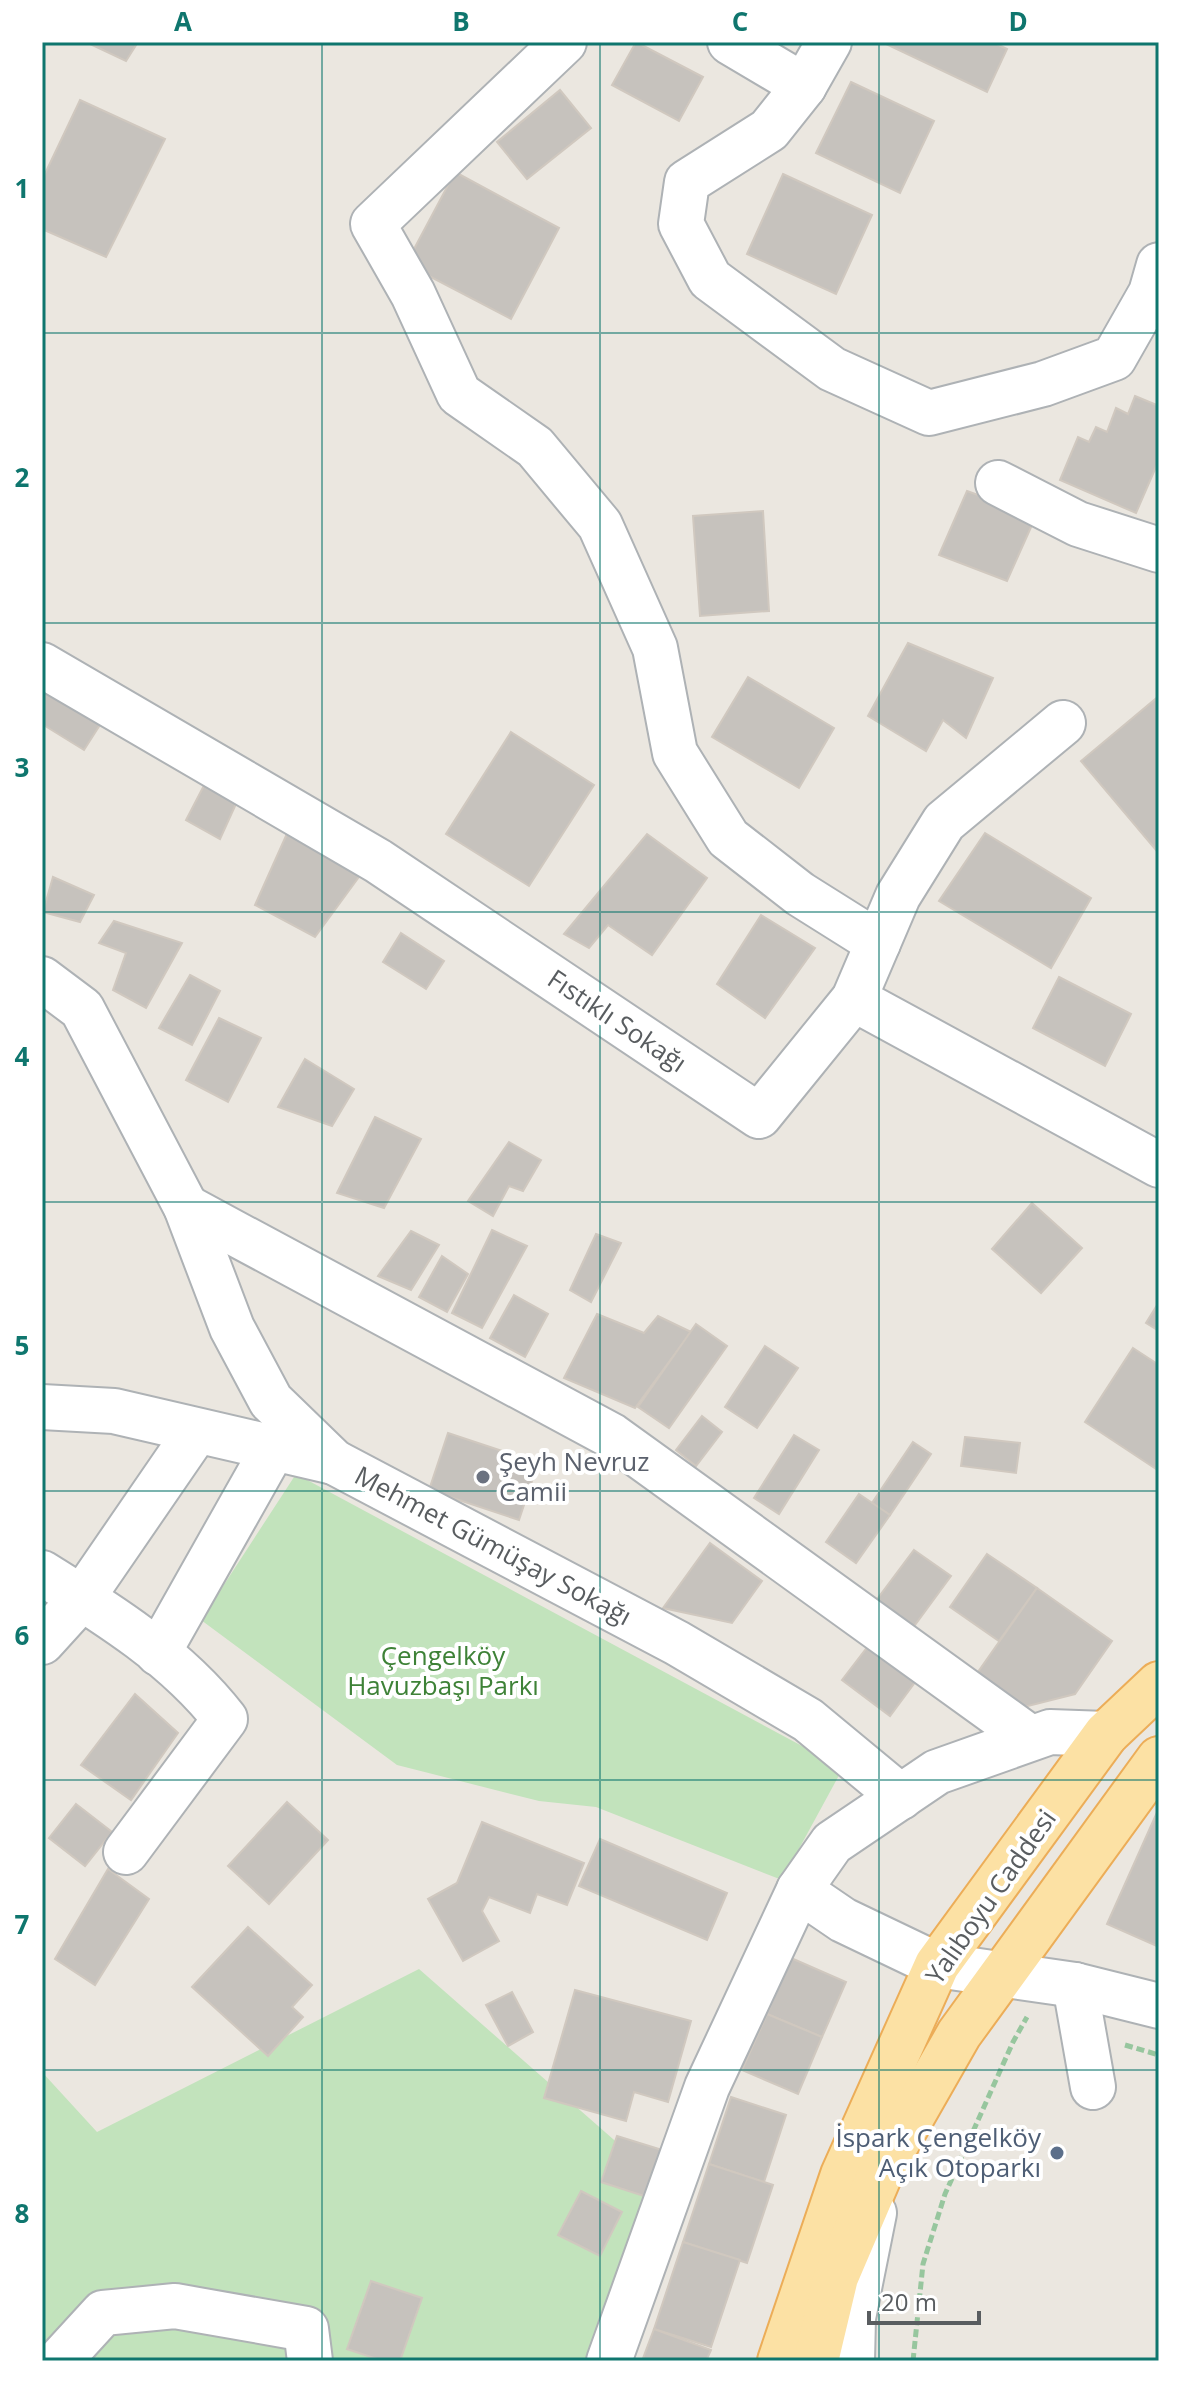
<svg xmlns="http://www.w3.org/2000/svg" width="1201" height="2403" viewBox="0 0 1201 2403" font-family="'Open Sans',sans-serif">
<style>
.green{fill:#c2e3bc}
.building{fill:#c6c2bd;stroke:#d0c8bf;stroke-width:2}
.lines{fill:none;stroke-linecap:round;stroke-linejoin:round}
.minor-casing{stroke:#aeb2b5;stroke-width:48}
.major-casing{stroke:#ecad58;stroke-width:48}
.path{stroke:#97c69e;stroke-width:5;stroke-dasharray:8 4;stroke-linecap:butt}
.minor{stroke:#fff;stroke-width:44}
.major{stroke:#fce1a4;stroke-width:44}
.grid{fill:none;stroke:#0f766e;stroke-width:2;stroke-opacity:0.55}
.worship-dot{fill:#6b7280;stroke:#fff;stroke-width:3}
.service-dot{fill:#5c6f8a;stroke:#fff;stroke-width:3}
.labels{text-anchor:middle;stroke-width:8;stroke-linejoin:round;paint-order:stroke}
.street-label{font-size:26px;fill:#595d60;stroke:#fff}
.worship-label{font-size:26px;fill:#5b616d;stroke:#fff;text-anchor:start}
.park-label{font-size:26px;fill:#3e8237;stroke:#fff}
.service-label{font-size:26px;fill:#4e5e75;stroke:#fff;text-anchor:end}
.neatline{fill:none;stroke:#0f766e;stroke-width:3}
.grid-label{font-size:26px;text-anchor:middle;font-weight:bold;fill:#0f766e}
</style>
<rect width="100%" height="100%" fill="#ebe7e0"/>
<!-- green -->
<g class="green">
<polygon points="296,1474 843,1768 782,1880 596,1807 539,1801 397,1765 201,1620"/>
<polygon points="419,1969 678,2196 621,2361 42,2361 42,2072 97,2132"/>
</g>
<!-- building -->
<g class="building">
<polygon points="86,42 138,42 126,61"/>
<polygon points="636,42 703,77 679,121 612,85"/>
<polygon points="882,42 993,42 1007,49 987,92"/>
<polygon points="851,82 934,121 900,193 816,153"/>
<polygon points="560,90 591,128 527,179 497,142"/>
<polygon points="80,100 165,139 106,257 42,229 42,180"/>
<polygon points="455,172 559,228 511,319 406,264"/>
<polygon points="783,174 872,215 836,294 747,254"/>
<polygon points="1135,396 1159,406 1159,460 1136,513 1060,480 1078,437 1089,442 1096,427 1107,432 1116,408 1128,414"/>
<polygon points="967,491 1036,516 1007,581 939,555"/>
<polygon points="763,511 769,611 700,616 693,516"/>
<polygon points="908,643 993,678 966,738 943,720 926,751 868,716"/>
<polygon points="42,676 105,717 84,750 42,724"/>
<polygon points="748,677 834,728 799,788 712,737"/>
<polygon points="1159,696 1159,847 1156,850 1081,761"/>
<polygon points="511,732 594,785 529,886 446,834"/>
<polygon points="210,774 241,793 220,839 186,820"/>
<polygon points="289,829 367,866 315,937 255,905"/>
<polygon points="985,833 1091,898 1051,968 939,901"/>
<polygon points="647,834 707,878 652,955 608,925 589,948 564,934"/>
<polygon points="53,877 94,895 80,922 43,912"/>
<polygon points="761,915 815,948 765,1018 717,984"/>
<polygon points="114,921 182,943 146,1008 113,990 126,953 99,943"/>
<polygon points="401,933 444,961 426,989 383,962"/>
<polygon points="190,975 220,991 192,1045 159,1028"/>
<polygon points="1059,977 1131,1014 1105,1066 1033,1028"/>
<polygon points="219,1018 261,1038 228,1102 186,1080"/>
<polygon points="305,1059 354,1089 332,1126 278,1107"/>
<polygon points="375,1117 421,1139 384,1208 337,1193"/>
<polygon points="509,1142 541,1160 523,1191 509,1186 493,1216 468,1201"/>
<polygon points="1032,1203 1082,1248 1041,1293 992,1249"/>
<polygon points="492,1230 527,1246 482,1328 452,1313"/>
<polygon points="411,1231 439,1245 411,1290 378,1276"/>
<polygon points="596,1234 621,1243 591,1302 570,1290"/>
<polygon points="442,1256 468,1274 447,1312 419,1297"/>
<polygon points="514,1295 548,1314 525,1357 490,1338"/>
<polygon points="1159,1302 1159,1331 1146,1323"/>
<polygon points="597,1314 644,1333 658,1316 691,1332 635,1408 564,1378"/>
<polygon points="696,1324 727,1346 669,1428 638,1407"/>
<polygon points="765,1346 798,1368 757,1428 725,1407"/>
<polygon points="1133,1348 1159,1365 1159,1471 1085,1422"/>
<polygon points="702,1416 722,1432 696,1466 676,1450"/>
<polygon points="448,1433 538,1463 519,1520 429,1490"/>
<polygon points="794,1435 819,1450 779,1514 754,1498"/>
<polygon points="965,1437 1020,1443 1016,1473 961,1466"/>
<polygon points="913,1442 931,1454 890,1515 872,1503"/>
<polygon points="859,1494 890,1515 856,1563 826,1542"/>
<polygon points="710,1543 762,1581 732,1623 663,1608"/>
<polygon points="914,1550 951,1576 912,1629 875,1602"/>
<polygon points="987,1554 1037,1588 999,1641 950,1607"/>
<polygon points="1037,1588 1112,1641 1075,1694 1016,1709 973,1679"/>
<polygon points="869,1645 916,1681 890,1716 842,1680"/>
<polygon points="135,1694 178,1733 131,1800 81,1765"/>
<polygon points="287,1802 328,1840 269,1904 228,1866"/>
<polygon points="76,1804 112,1832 85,1866 49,1838"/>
<polygon points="1159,1808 1159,1947 1107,1924"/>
<polygon points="482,1822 584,1863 567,1905 537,1894 530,1913 489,1897 482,1911 499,1941 463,1961 428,1899 457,1883"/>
<polygon points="600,1839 727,1893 707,1940 579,1886"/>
<polygon points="108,1869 149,1899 95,1985 55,1959"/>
<polygon points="248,1927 312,1985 292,2007 303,2017 268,2056 192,1987"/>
<polygon points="791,1958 846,1982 822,2037 767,2014"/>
<polygon points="575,1990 691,2021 668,2102 634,2092 626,2121 544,2098"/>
<polygon points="512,1992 533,2032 508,2046 486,2005"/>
<polygon points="767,2014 822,2037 798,2094 742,2070"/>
<polygon points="731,2097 786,2115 764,2182 709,2164"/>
<polygon points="617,2136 662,2150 647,2197 601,2182"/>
<polygon points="709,2164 773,2185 747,2263 683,2242"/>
<polygon points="581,2191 622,2212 600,2256 558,2235"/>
<polygon points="683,2242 740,2260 711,2347 654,2329"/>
<polygon points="371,2281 422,2298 400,2361 383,2361 347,2349"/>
<polygon points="654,2329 711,2350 706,2361 642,2361"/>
</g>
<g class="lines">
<!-- minor casing -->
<g class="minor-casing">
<g id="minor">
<polyline points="564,42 373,224 413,294 459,394 535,447 600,525 655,648 675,753 728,838 800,894 878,943"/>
<polyline points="730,42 804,86"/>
<polyline points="829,42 804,86 769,130 687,182 681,224 710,279 832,369 929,413 1043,384 1114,358 1151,293 1159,265"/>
<polyline points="998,483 1078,524 1159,550"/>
<polyline points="42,665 378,861 759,1116 854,999 898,896 944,822 1063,723"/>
<polyline points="42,979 82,1009 186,1207 232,1328 271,1401 334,1462 677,1643 808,1720 901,1797"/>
<polyline points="854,999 1159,1165"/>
<polyline points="186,1207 612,1436 1029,1737"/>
<polyline points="42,1407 114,1411 334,1462"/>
<path d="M42 1573C108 1614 177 1657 225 1719L126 1852"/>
<polyline points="42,1642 82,1598 196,1432"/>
<polyline points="158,1653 272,1451"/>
<polyline points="799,1890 843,1920 937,1965 1075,1985 1159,2006"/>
<polyline points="1075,1985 1093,2087"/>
<polyline points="59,2361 103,2313 175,2306 306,2329 310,2361"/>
<polyline points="609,2361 707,2087 799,1890 832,1843 937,1772 1050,1732 1106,1734"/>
<polyline points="852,2361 853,2318 874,2213"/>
</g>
</g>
<!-- major casing -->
<g class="major-casing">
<g id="major">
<polyline points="780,2361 843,2175 937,1965 1106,1734 1159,1684"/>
<polyline points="816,2361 836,2277 883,2167 959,2034 1159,1759"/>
</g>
</g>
<!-- path -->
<g class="path">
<polyline points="1125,2045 1159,2055"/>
<polyline points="913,2361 923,2264 945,2194 1013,2042 1027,2017"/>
</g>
<!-- minor -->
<use href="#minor" class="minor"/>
<!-- major -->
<use href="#major" class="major"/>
</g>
<!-- grid -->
<path class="grid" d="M322 42V2361M600 42V2361M879 42V2361M42 333H1159M42 623H1159M42 912H1159M42 1202H1159M42 1491H1159M42 1780H1159M42 2070H1159"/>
<!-- markers -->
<circle class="worship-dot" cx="483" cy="1477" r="8"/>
<circle class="service-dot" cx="1057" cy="2153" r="8"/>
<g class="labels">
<!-- street labels -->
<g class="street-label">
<text transform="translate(617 1021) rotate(34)" y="9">Fıstıklı Sokağı</text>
<text transform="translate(493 1546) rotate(28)" y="9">Mehmet Gümüşay Sokağı</text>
<text transform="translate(991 1897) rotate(-55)" y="9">Yalıboyu Caddesi</text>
</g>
<!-- worship labels -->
<g class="worship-label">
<text x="499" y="1471">Şeyh Nevruz<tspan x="499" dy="30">Camii</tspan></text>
</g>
<!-- park labels -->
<g class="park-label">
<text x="443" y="1665">Çengelköy<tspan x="443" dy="30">Havuzbaşı Parkı</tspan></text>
</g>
<!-- service labels -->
<g class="service-label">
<text x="1041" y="2147">İspark Çengelköy<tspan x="1041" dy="30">Açık Otoparkı</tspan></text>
</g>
</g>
<!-- border -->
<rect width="1201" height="2403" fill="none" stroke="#ffffff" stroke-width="88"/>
<!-- scale -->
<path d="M869 2311v12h110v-12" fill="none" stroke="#595d60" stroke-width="4"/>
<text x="881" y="2311" font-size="24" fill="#595d60" stroke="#ffffff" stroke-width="6" paint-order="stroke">20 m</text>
<rect x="44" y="44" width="1113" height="2315" class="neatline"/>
<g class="grid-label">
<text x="183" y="31">A</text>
<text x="461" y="31">B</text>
<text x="740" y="31">C</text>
<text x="1018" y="31">D</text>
<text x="22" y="198">1</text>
<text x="22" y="487">2</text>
<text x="22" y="777">3</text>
<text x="22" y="1066">4</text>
<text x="22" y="1355">5</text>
<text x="22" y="1645">6</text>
<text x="22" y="1934">7</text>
<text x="22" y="2223">8</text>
</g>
</svg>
